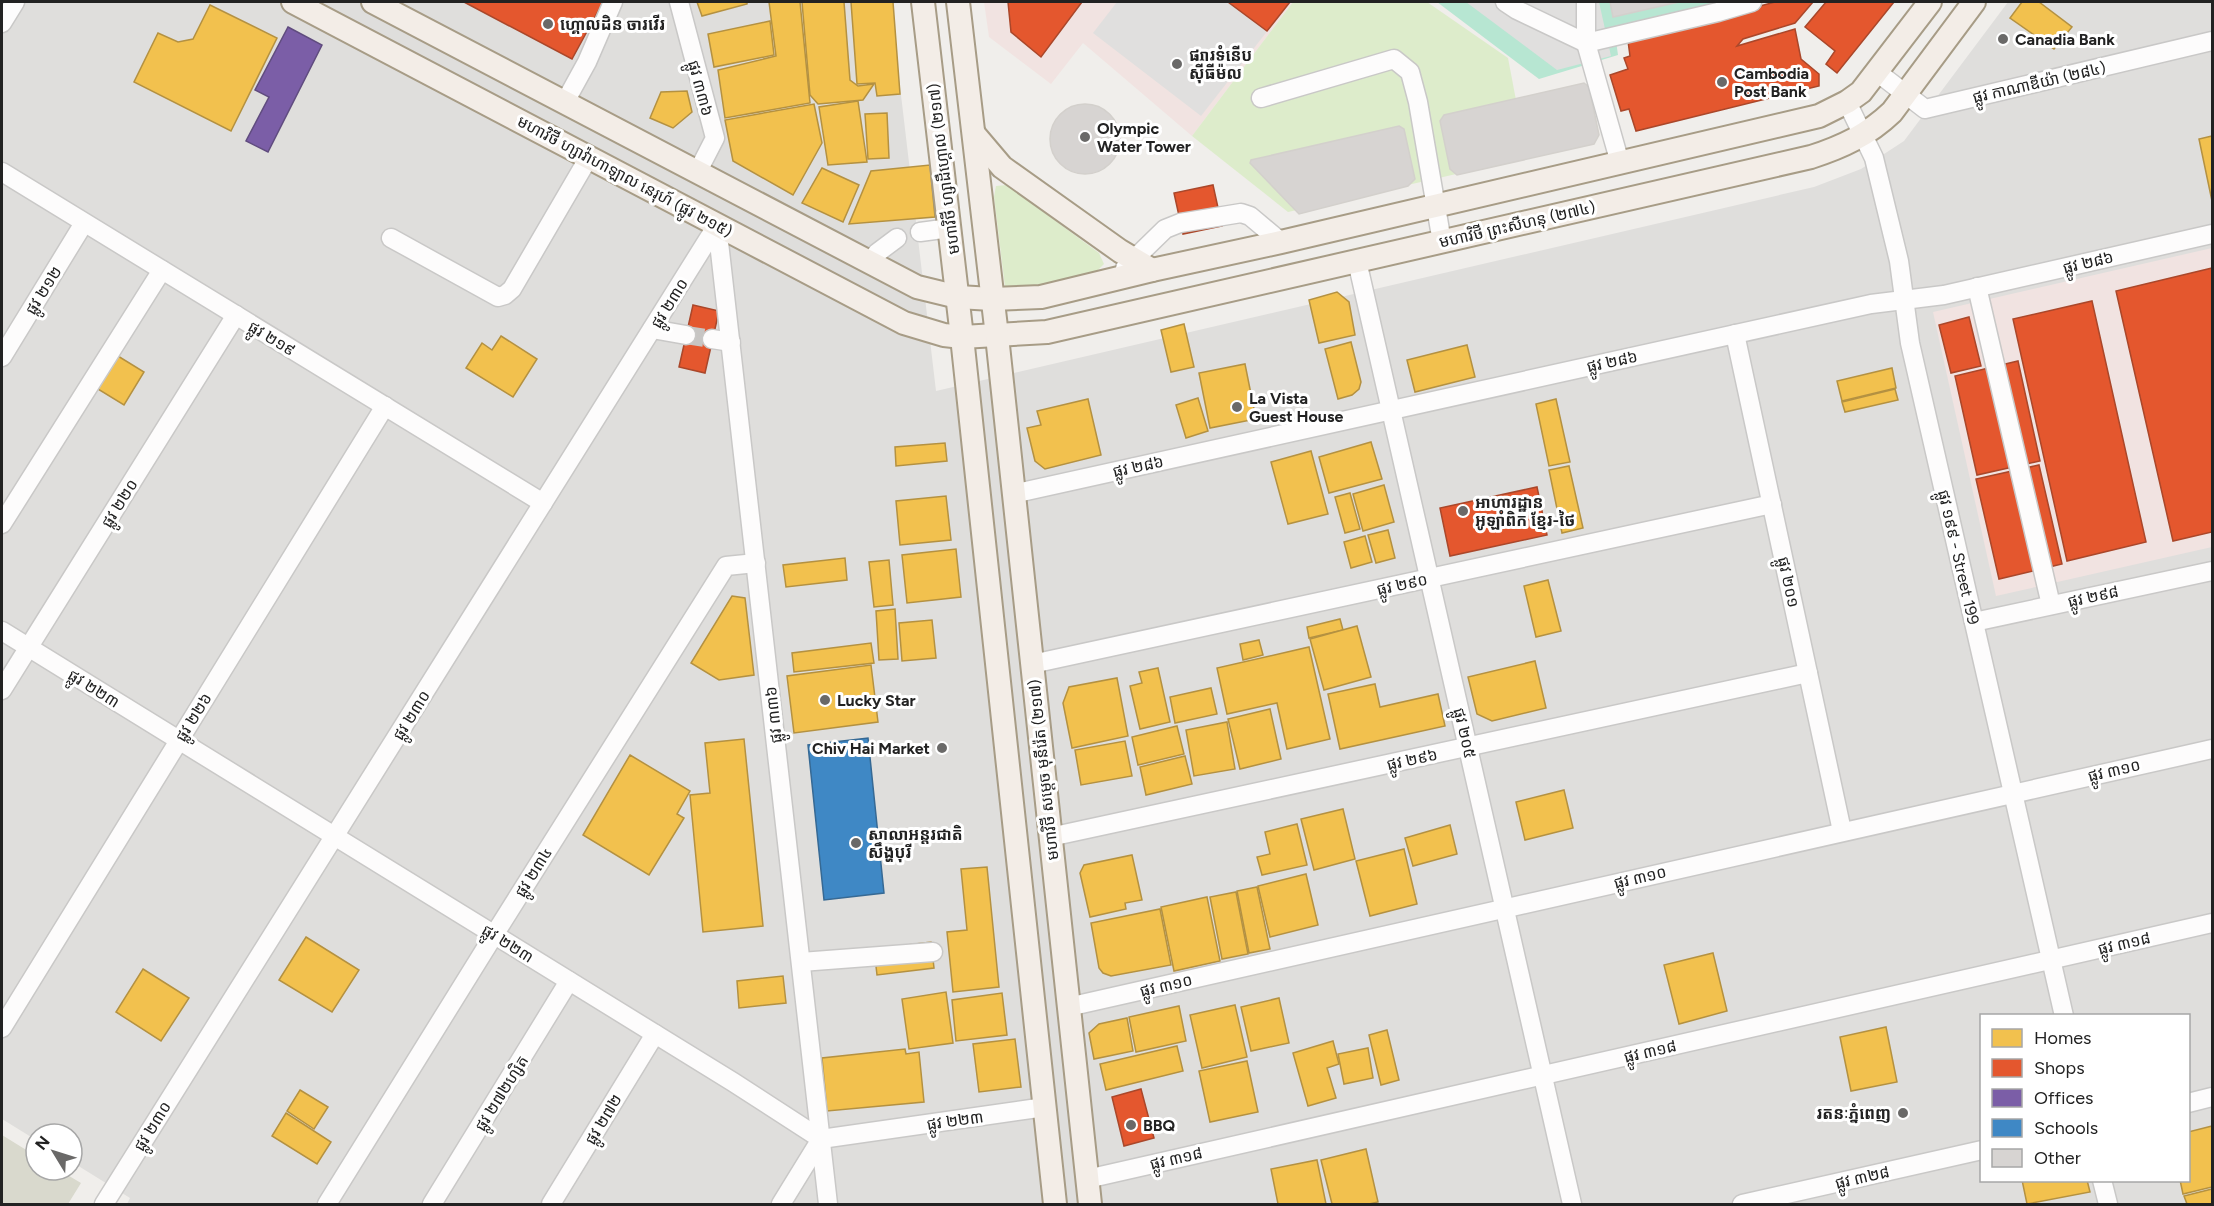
<svg xmlns="http://www.w3.org/2000/svg" width="2214" height="1206" viewBox="0 0 2214 1206" font-family="Figtree,'Noto Sans Khmer',sans-serif">
<style>
.residential{fill:#dfdedc;fill-rule:evenodd}
.commercial{fill:#f1e3e1}
.construction{fill:#d9d9cd}
.grass{fill:#ddeccb}
.pitch{fill:#b7e6d2}
.parking{fill:#e0dfde}
.homes{fill:#f2c14e;stroke:#b49141;stroke-width:1.5}
.shops{fill:#e4572e;stroke:#aa472a;stroke-width:1.5}
.offices{fill:#7b5ea7;stroke:#604c7f;stroke-width:1.5}
.schools{fill:#3f88c5;stroke:#366994;stroke-width:1.5}
.building{fill:#d7d4d2;stroke:#d3d0cc;stroke-width:1.5}
.lines{fill:none;stroke-linecap:round;stroke-linejoin:round}
.minor-tunnel{stroke:#c7c5c3;stroke-width:18;stroke-dasharray:18 9;stroke-linecap:butt}
.minor-casing{stroke:#c9c8c7;stroke-width:21}
.major-casing{stroke:#a79c86;stroke-width:26}
.minor{stroke:#fdfcfc;stroke-width:18}
.major{stroke:#f3ede7;stroke-width:22}
.poi-dot{fill:#6a6968;stroke:#fff;stroke-width:2}
.labels{text-anchor:middle;stroke-width:6;stroke-linejoin:round;paint-order:stroke}
.poi-label{font-size:16px;font-weight:bold;fill:#222;stroke:#fff;text-anchor:start}
.street-label{font-size:16px;fill:#222;stroke:#fff}
</style>
<rect width="100%" height="100%" fill="#f0eeeb"/>
<!-- residential -->
<path class="residential" d="M2 2H890L936 391 1814 187 1861 169 1904 141 2008 2H2212V1204H127L130 1198 72 1162V1134H36V1140L2 1119ZM1982 1016H2188V1180H1982Z"/>
<!-- commercial -->
<g class="commercial">
<polygon points="984,2 1293,2 1192,136 1083,43 1051,84 989,37"/>
<polygon points="2212,248 2212,547 1996,596 1933,312"/>
</g>
<!-- construction -->
<polygon class="construction" points="2,1135 36,1156 36,1170 59,1170 81,1183 68,1204 2,1204"/>
<!-- grass -->
<g class="grass">
<polygon points="1293,2 1427,2 1508,58 1527,158 1288,212 1192,136"/>
<polygon points="1007,185 1099,253 1104,264 1095,273 1046,284 1005,287 994,197 996,186"/>
</g>
<!-- pitch -->
<polygon class="pitch" points="1437,2 1721,2 1614,27 1618,55 1539,79"/>
<!-- parking -->
<g class="parking">
<polygon points="1117,2 1290,2 1201,116 1093,33"/>
<polygon points="1466,2 1599,2 1611,56 1557,70"/>
</g>
<!-- homes -->
<g class="homes">
<polygon points="697,2 747,2 747,4 702,16"/>
<polygon points="769,2 800,2 810,103 725,118 718,70 776,56"/>
<polygon points="802,2 844,2 850,80 858,86 874,84 863,100 818,104 810,95"/>
<polygon points="851,2 893,2 900,94 877,96 875,83 857,84"/>
<polygon points="2022,2 2039,2 2072,27 2054,49 2010,18"/>
<polygon points="210,5 277,38 231,131 134,82 158,33 178,42 193,39"/>
<polygon points="770,21 774,55 714,67 708,34"/>
<polygon points="687,91 692,112 673,128 650,118 661,92"/>
<polygon points="858,101 867,162 828,165 819,107"/>
<polygon points="814,104 822,143 793,195 733,161 725,120"/>
<polygon points="887,113 889,158 868,159 865,114"/>
<polygon points="2212,136 2212,201 2199,139"/>
<polygon points="930,165 935,217 849,224 871,171"/>
<polygon points="822,168 859,185 843,222 802,203"/>
<polygon points="1337,292 1349,302 1355,335 1319,343 1309,300"/>
<polygon points="1184,324 1194,367 1171,372 1161,330"/>
<polygon points="501,336 537,359 513,397 466,368 482,343 492,350"/>
<polygon points="1351,342 1361,382 1359,389 1352,395 1338,399 1325,349"/>
<polygon points="1467,345 1475,377 1415,392 1407,360"/>
<polygon points="113,353 144,372 124,405 93,386"/>
<polygon points="1245,364 1256,419 1210,428 1199,373"/>
<polygon points="1892,368 1896,388 1842,401 1837,381"/>
<polygon points="1895,389 1898,400 1845,412 1842,402"/>
<polygon points="1198,398 1208,431 1186,438 1176,405"/>
<polygon points="1088,399 1101,455 1045,469 1035,461 1027,428 1041,425 1037,411"/>
<polygon points="1556,399 1570,462 1549,466 1536,404"/>
<polygon points="1371,442 1382,479 1329,493 1319,457"/>
<polygon points="945,443 947,461 896,466 895,447"/>
<polygon points="1311,451 1328,514 1288,524 1271,462"/>
<polygon points="1569,466 1583,528 1562,533 1549,470"/>
<polygon points="1384,485 1394,522 1363,531 1353,494"/>
<polygon points="1350,493 1360,529 1345,533 1335,497"/>
<polygon points="946,496 951,540 900,545 896,501"/>
<polygon points="1388,530 1395,558 1376,563 1368,535"/>
<polygon points="1365,536 1372,562 1351,568 1344,542"/>
<polygon points="956,549 961,597 907,603 902,555"/>
<polygon points="845,558 847,580 786,587 783,565"/>
<polygon points="889,560 893,605 874,607 869,562"/>
<polygon points="1548,580 1561,631 1536,637 1524,586"/>
<polygon points="732,596 745,598 754,675 719,680 691,663"/>
<polygon points="895,609 898,659 879,660 876,611"/>
<polygon points="1340,619 1343,630 1309,638 1307,627"/>
<polygon points="932,620 936,658 902,661 899,623"/>
<polygon points="1357,626 1371,677 1324,690 1310,639"/>
<polygon points="1259,640 1263,655 1243,660 1240,644"/>
<polygon points="871,643 874,663 794,672 792,653"/>
<polygon points="1309,647 1330,739 1287,749 1277,703 1227,714 1217,668"/>
<polygon points="1535,661 1546,708 1492,721 1477,714 1468,677"/>
<polygon points="871,665 878,722 794,733 787,676"/>
<polygon points="1158,668 1170,722 1140,729 1130,686 1142,683 1139,672"/>
<polygon points="1117,678 1128,736 1072,748 1063,703 1069,687"/>
<polygon points="1375,684 1380,707 1438,694 1445,726 1340,749 1328,694"/>
<polygon points="1211,688 1217,714 1175,723 1170,697"/>
<polygon points="1270,709 1281,759 1240,769 1228,719"/>
<polygon points="1227,722 1235,769 1194,776 1186,730"/>
<polygon points="1177,726 1184,754 1138,765 1132,737"/>
<polygon points="744,739 763,926 703,932 690,795 710,793 705,743"/>
<polygon points="1125,741 1132,776 1081,785 1075,750"/>
<polygon points="630,755 690,791 677,814 684,818 649,875 583,835"/>
<polygon points="1185,756 1192,784 1146,795 1140,767"/>
<polygon points="1564,790 1573,828 1525,840 1516,802"/>
<polygon points="1343,809 1355,859 1314,870 1301,819"/>
<polygon points="1297,824 1307,865 1262,875 1257,857 1270,854 1265,832"/>
<polygon points="1450,825 1457,854 1413,866 1405,838"/>
<polygon points="1404,849 1417,904 1370,916 1356,861"/>
<polygon points="1132,855 1142,900 1125,903 1126,909 1090,917 1080,873 1084,865"/>
<polygon points="987,867 999,987 953,992 947,932 967,930 961,869"/>
<polygon points="1306,874 1318,925 1270,937 1258,886"/>
<polygon points="1257,887 1270,949 1249,953 1237,891"/>
<polygon points="1236,892 1248,954 1222,959 1210,897"/>
<polygon points="1207,897 1220,961 1174,971 1161,907"/>
<polygon points="1160,909 1171,965 1111,976 1103,973 1099,968 1091,923"/>
<polygon points="306,937 359,970 332,1012 279,980"/>
<polygon points="931,942 934,968 877,975 874,949"/>
<polygon points="1713,953 1727,1011 1679,1024 1664,965"/>
<polygon points="143,969 189,998 161,1041 116,1012"/>
<polygon points="783,976 786,1003 739,1008 737,981"/>
<polygon points="946,992 953,1043 909,1049 902,999"/>
<polygon points="1002,993 1007,1035 956,1041 952,1000"/>
<polygon points="1279,998 1289,1043 1251,1051 1241,1007"/>
<polygon points="1235,1005 1247,1057 1202,1068 1190,1015"/>
<polygon points="1179,1006 1186,1041 1136,1052 1129,1017"/>
<polygon points="1127,1018 1133,1051 1094,1059 1089,1033 1099,1024"/>
<polygon points="1886,1027 1897,1082 1851,1091 1840,1037"/>
<polygon points="1387,1030 1399,1080 1381,1085 1369,1035"/>
<polygon points="1015,1039 1021,1087 979,1092 973,1044"/>
<polygon points="1333,1041 1339,1064 1327,1068 1336,1098 1308,1106 1293,1053"/>
<polygon points="1177,1046 1183,1071 1106,1090 1100,1064"/>
<polygon points="1368,1048 1373,1078 1344,1084 1338,1054"/>
<polygon points="905,1049 906,1054 919,1052 924,1102 827,1111 822,1058"/>
<polygon points="1247,1061 1258,1112 1210,1122 1199,1071"/>
<polygon points="300,1090 328,1107 314,1129 287,1111"/>
<polygon points="286,1113 331,1142 317,1164 272,1136"/>
<polygon points="2212,1126 2212,1187 2183,1194 2180,1180 2188,1180 2188,1132"/>
<polygon points="1366,1149 1378,1202 1369,1204 1332,1204 1321,1160"/>
<polygon points="1317,1160 1326,1204 1278,1204 1271,1169"/>
<polygon points="2022,1180 2087,1180 2090,1192 2027,1204"/>
<polygon points="2212,1189 2212,1204 2187,1204 2184,1196"/>
</g>
<!-- shops -->
<g class="shops">
<polygon points="464,2 603,2 572,59"/>
<polygon points="1008,2 1082,2 1041,57 1011,32"/>
<polygon points="1228,2 1290,2 1267,31"/>
<polygon points="1775,2 1813,2 1795,23 1743,39 1737,46 1795,29 1801,59 1819,74 1819,86 1636,131 1629,109 1621,111 1610,75 1628,69 1624,58 1630,56 1628,41"/>
<polygon points="1826,2 1894,2 1837,73 1826,64 1835,51 1805,27"/>
<polygon points="1213,185 1222,226 1183,234 1174,193"/>
<polygon points="2212,268 2212,532 2173,541 2116,291"/>
<polygon points="2092,301 2146,542 2067,561 2013,319"/>
<polygon points="693,305 719,311 705,373 679,367"/>
<polygon points="1969,317 1981,366 1951,373 1939,325"/>
<polygon points="2018,361 2040,461 1977,475 1955,376"/>
<polygon points="2039,465 2062,564 1999,579 1976,479"/>
<polygon points="1537,487 1547,535 1450,556 1440,508"/>
<polygon points="1141,1089 1154,1138 1124,1146 1112,1097"/>
</g>
<!-- offices -->
<polygon class="offices" points="288,27 322,45 268,152 246,141 269,97 255,90"/>
<!-- schools -->
<polygon class="schools" points="868,738 884,893 824,900 808,745"/>
<!-- building -->
<g class="building">
<polygon points="1610,2 1679,2 1613,17"/>
<polygon points="1584,83 1589,87 1599,135 1594,144 1457,175 1450,169 1440,121 1444,115"/>
<circle cx="1085" cy="139" r="35"/>
<polygon points="1399,126 1404,129 1415,179 1408,186 1299,214 1250,163 1251,160"/>
</g>
<g class="lines">
<!-- minor-tunnel -->
<polyline class="minor-tunnel" points="686,335 712,339"/>
<!-- minor casing -->
<g class="minor-casing">
<g id="minor">
<polyline points="679,2 715,138 698,171"/>
<polyline points="1505,2 1517,10 1586,43 1718,12 1752,2"/>
<polyline points="1586,2 1586,43 1620,163"/>
<polyline points="2,23 15,2"/>
<polyline points="1877,72 1925,109 2212,41"/>
<polyline points="1261,98 1394,59 1410,72 1418,102 1442,242"/>
<polyline points="565,102 587,62 613,2"/>
<polyline points="1847,102 1874,158 1899,261 1910,343 2064,1016"/>
<polyline points="2,172 543,503"/>
<polyline points="717,225 828,1204"/>
<polyline points="920,232 950,228"/>
<polyline points="391,238 498,297 505,295 512,289 589,157"/>
<polyline points="1357,261 1572,1204"/>
<polyline points="870,262 877,253 897,238"/>
<polyline points="1125,268 1165,229 1180,223 1241,213 1250,216 1281,242"/>
<polyline points="1977,287 2051,605"/>
<polyline points="652,329 686,335"/>
<polyline points="1735,334 1842,831"/>
<polyline points="712,339 731,342"/>
<polyline points="2,357 84,223"/>
<polyline points="1013,494 1871,304 1944,295 2212,234"/>
<polyline points="2,524 162,270"/>
<polyline points="1974,622 2212,571"/>
<polyline points="2,631 733,1082 821,1139 1045,1107"/>
<polyline points="1032,664 1772,504"/>
<polyline points="2,690 236,315"/>
<polyline points="1050,837 1808,673"/>
<polyline points="801,962 933,952"/>
<polyline points="1068,1007 2212,749"/>
<polyline points="2,1028 385,406"/>
<polyline points="2188,1103 2212,1097"/>
<polyline points="1087,1179 2212,923"/>
<polyline points="2102,1180 2108,1204"/>
<polyline points="104,1204 717,225"/>
<polyline points="327,1204 494,935 726,566 756,563"/>
<polyline points="432,1204 569,981"/>
<polyline points="551,1204 655,1034"/>
<polyline points="781,1204 821,1139"/>
<polyline points="1742,1204 1982,1150"/>
</g>
</g>
<!-- major casing -->
<g class="major-casing">
<g id="major">
<path d="M293 2 904 323 944 335 962 337 1047 332 1811 157C1842 147 1868 135 1892 112L1974 2"/>
<polyline points="373,2 917,287 958,297 992,299 1041,297 1152,270 1281,242 1819,116 1847,102 1861,92 1930,2"/>
<polyline points="923,2 962,337 1055,1204"/>
<polyline points="958,2 997,336 1090,1204"/>
<polyline points="974,134 1002,167 1120,251 1152,270"/>
</g>
</g>
<!-- minor -->
<use href="#minor" class="minor"/>
<!-- major -->
<use href="#major" class="major"/>
</g>
<!-- markers -->
<g class="poi-dot">
<circle cx="548" cy="24" r="6"/>
<circle cx="2003" cy="39" r="6"/>
<circle cx="1177" cy="64" r="6"/>
<circle cx="1722" cy="82" r="6"/>
<circle cx="1085" cy="137" r="6"/>
<circle cx="1237" cy="407" r="6"/>
<circle cx="1463" cy="511" r="6"/>
<circle cx="825" cy="700" r="6"/>
<circle cx="942" cy="748" r="6"/>
<circle cx="856" cy="843" r="6"/>
<circle cx="1903" cy="1113" r="6"/>
<circle cx="1131" cy="1125" r="6"/>
</g>
<g class="labels">
<!-- poi labels -->
<g class="poi-label">
<text x="560" y="30">ហ្គោលដិន ចារវើរ</text>
<text x="2015" y="45">Canadia Bank</text>
<text x="1189" y="61">ផ្សារទំនើប<tspan x="1189" dy="18">ស៊ីធីម៉ល</tspan></text>
<text x="1734" y="79">Cambodia<tspan x="1734" dy="18">Post Bank</tspan></text>
<text x="1097" y="134">Olympic<tspan x="1097" dy="18">Water Tower</tspan></text>
<text x="1249" y="404">La Vista<tspan x="1249" dy="18">Guest House</tspan></text>
<text x="1475" y="508">អាហារដ្ឋាន<tspan x="1475" dy="18">អូឡាំពិក ខ្មែរ-ថៃ</tspan></text>
<text x="837" y="706">Lucky Star</text>
<text x="930" y="754" text-anchor="end">Chiv Hai Market</text>
<text x="868" y="840">សាលាអន្តរជាតិ<tspan x="868" dy="18">សឹង្ហបុរី</tspan></text>
<text x="1891" y="1119" text-anchor="end">រតនៈភ្នំពេញ</text>
<text x="1143" y="1131">BBQ</text>
</g>
<!-- street labels -->
<g class="street-label">
<text transform="translate(2039 82) rotate(-13)" y="6">ផ្លូវ កាណាឌីយ៉ា (២៨៤)</text>
<text transform="translate(701 88) rotate(75)" y="6">ផ្លូវ ៣៣៦</text>
<text transform="translate(943 169) rotate(-97)" y="6">មហាវិថី ហ្សាដឹហ្គោល (២១៧)</text>
<text transform="translate(625 176) rotate(28)" y="6">មហាវិថី ហ្សាវ៉ាហាឡាល នេរុហ៍ (ផ្លូវ ២១៥)</text>
<text transform="translate(1517 224) rotate(-13)" y="6">មហាវិថី ព្រះសីហនុ (២៧៤)</text>
<text transform="translate(2088 262) rotate(-13)" y="6">ផ្លូវ ២៨៦</text>
<text transform="translate(43 290) rotate(-58)" y="6">ផ្លូវ ២១២</text>
<text transform="translate(669 303) rotate(-58)" y="6">ផ្លូវ ២៣០</text>
<text transform="translate(272 338) rotate(31)" y="6">ផ្លូវ ២១៩</text>
<text transform="translate(1612 361) rotate(-12)" y="6">ផ្លូវ ២៨៦</text>
<text transform="translate(1138 466) rotate(-12)" y="6">ផ្លូវ ២៨៦</text>
<text transform="translate(119 503) rotate(-58)" y="6">ផ្លូវ ២២០</text>
<text transform="translate(1959 557) rotate(77)" y="6">ផ្លូវ ១៩៩ - Street 199</text>
<text transform="translate(1789 582) rotate(78)" y="6">ផ្លូវ ២០១</text>
<text transform="translate(1402 584) rotate(-12)" y="6">ផ្លូវ ២៩០</text>
<text transform="translate(2093 596) rotate(-12)" y="6">ផ្លូវ ២៩៨</text>
<text transform="translate(94 688) rotate(32)" y="6">ផ្លូវ ២២៣</text>
<text transform="translate(411 715) rotate(-58)" y="6">ផ្លូវ ២៣០</text>
<text transform="translate(773 715) rotate(-96)" y="6">ផ្លូវ ៣៣៦</text>
<text transform="translate(193 717) rotate(-58)" y="6">ផ្លូវ ២២៦</text>
<text transform="translate(1465 733) rotate(77)" y="6">ផ្លូវ ២០៥</text>
<text transform="translate(1412 759) rotate(-12)" y="6">ផ្លូវ ២៩៦</text>
<text transform="translate(1043 770) rotate(-96)" y="6">មហាវិថី សម្តេច មុនីរ៉េត (២១៧)</text>
<text transform="translate(2114 770) rotate(-13)" y="6">ផ្លូវ ៣១០</text>
<text transform="translate(533 872) rotate(-58)" y="6">ផ្លូវ ២៣៤</text>
<text transform="translate(1640 877) rotate(-13)" y="6">ផ្លូវ ៣១០</text>
<text transform="translate(508 943) rotate(32)" y="6">ផ្លូវ ២២៣</text>
<text transform="translate(2124 943) rotate(-13)" y="6">ផ្លូវ ៣១៨</text>
<text transform="translate(1166 985) rotate(-13)" y="6">ផ្លូវ ៣១០</text>
<text transform="translate(1650 1051) rotate(-13)" y="6">ផ្លូវ ៣១៨</text>
<text transform="translate(501 1093) rotate(-58)" y="6">ផ្លូវ ២៧២ហ្សិត</text>
<text transform="translate(603 1119) rotate(-59)" y="6">ផ្លូវ ២៧២</text>
<text transform="translate(955 1120) rotate(-8)" y="6">ផ្លូវ ២២៣</text>
<text transform="translate(152 1126) rotate(-58)" y="6">ផ្លូវ ២៣០</text>
<text transform="translate(1176 1158) rotate(-13)" y="6">ផ្លូវ ៣១៨</text>
<text transform="translate(1862 1177) rotate(-13)" y="6">ផ្លូវ ៣២៨</text>
</g>
</g>
<!-- border -->
<rect width="2214" height="1206" fill="none" stroke="#222222" stroke-width="6"/>
<!-- legend -->
<rect x="1980" y="1014" width="210" height="168" fill="#ffffff" stroke="#a7a7a7" stroke-width="1.5"/>
<rect x="1992" y="1029" width="30" height="18" fill="#f2c14e" stroke="#a7a7a7" stroke-width="1.5"/>
<text x="2034" y="1044" font-size="18" fill="#222222">Homes</text>
<rect x="1992" y="1059" width="30" height="18" fill="#e4572e" stroke="#a7a7a7" stroke-width="1.5"/>
<text x="2034" y="1074" font-size="18" fill="#222222">Shops</text>
<rect x="1992" y="1089" width="30" height="18" fill="#7b5ea7" stroke="#a7a7a7" stroke-width="1.5"/>
<text x="2034" y="1104" font-size="18" fill="#222222">Offices</text>
<rect x="1992" y="1119" width="30" height="18" fill="#3f88c5" stroke="#a7a7a7" stroke-width="1.5"/>
<text x="2034" y="1134" font-size="18" fill="#222222">Schools</text>
<rect x="1992" y="1149" width="30" height="18" fill="#d7d4d2" stroke="#a7a7a7" stroke-width="1.5"/>
<text x="2034" y="1164" font-size="18" fill="#222222">Other</text>
<!-- north arrow -->
<g transform="translate(54 1152) rotate(308)"><circle r="28" fill="#ffffff" stroke="#a7a7a7" stroke-width="1.5"/>
<path d="M0-4.5L10 22L0 15L-10 22Z" fill="#6a6968"/>
<text y="-9" font-size="16" font-weight="bold" text-anchor="middle" fill="#222222">N</text>
</g>
</svg>
